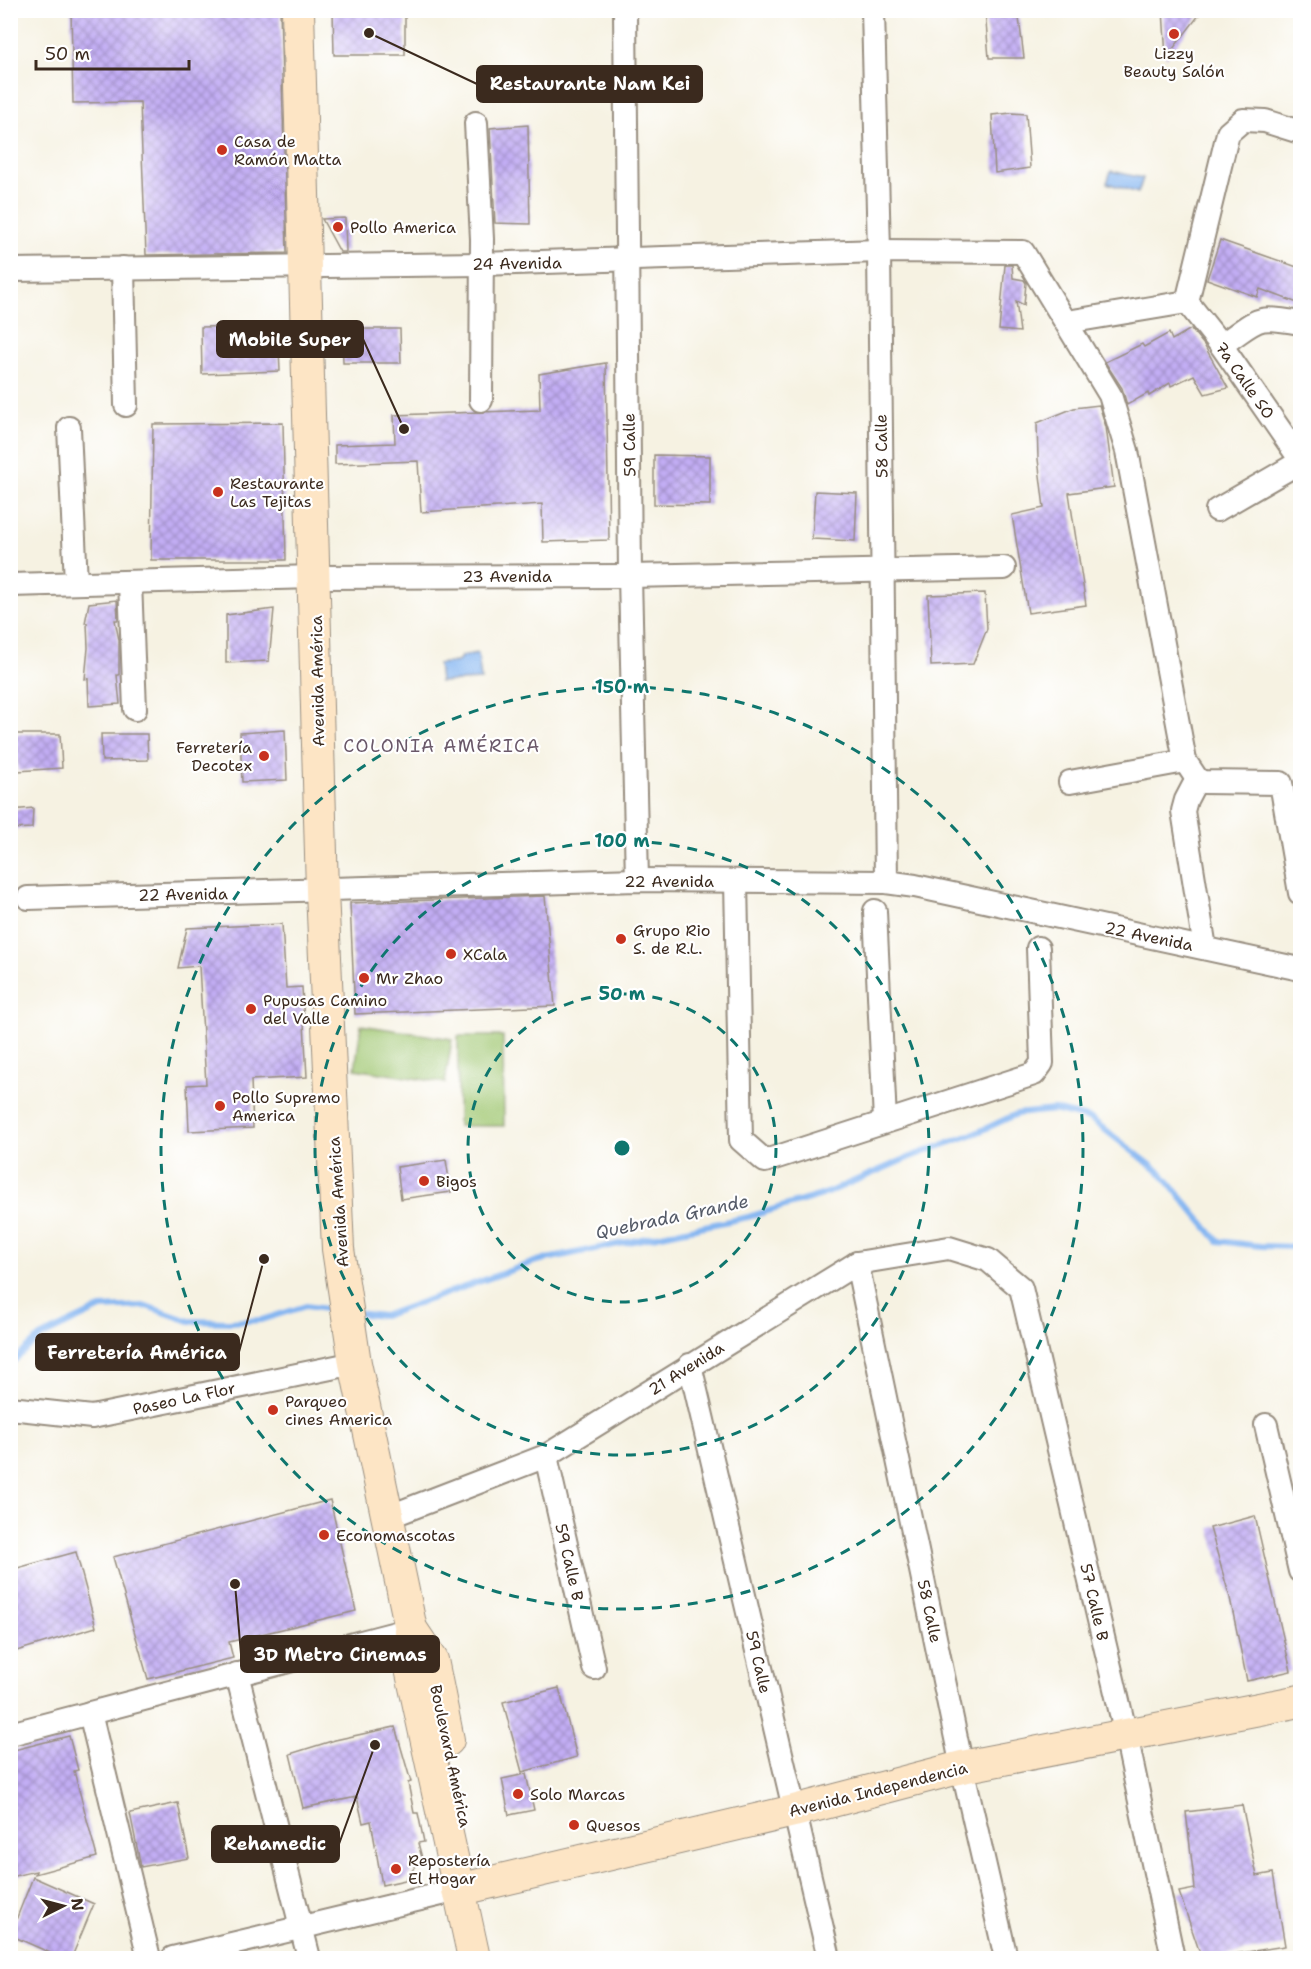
<svg xmlns="http://www.w3.org/2000/svg" width="1311" height="1969" viewBox="0 0 1311 1969" font-family="'Shantell Sans',sans-serif">
<style>
.green{fill:#a0c772;stroke:#6e7848;stroke-width:1.5}
.water{fill:#85b6f1;stroke:#607088;stroke-width:1.5}
.lines{fill:none;stroke-linecap:round;stroke-linejoin:round}
.stream{stroke:#85b6f1;stroke-width:6}
.building{fill:url(#building-cross-hatch)}
.street-casing{stroke:#988e80;stroke-width:26}
.secondary-casing{stroke:#988e80;stroke-width:34}
.street{stroke:#fff;stroke-width:22}
.secondary{stroke:#fde5c5;stroke-width:32}
.ring{fill:none;stroke:#0f766e;stroke-width:3;stroke-dasharray:10 8}
.poi-dot{fill:#c8321e;stroke:#fff;stroke-width:2}
.labels{text-anchor:middle;stroke-width:4.5;stroke-linejoin:round;paint-order:stroke}
.poi-label{font-size:16px;fill:#3b2a1e;stroke:#fff;text-anchor:start}
.street-label{font-size:16px;fill:#3b2a1e;stroke:#fff}
.neighbourhood-label{font-size:18px;letter-spacing:1.5px;fill:#6a5869;stroke:#fff}
.water-label{font-size:18px;font-style:italic;fill:#555b68;stroke:#fff}
.centre{fill:#0f766e;stroke:#fff;stroke-width:3}
.ring-label{font-size:18px;text-anchor:middle;font-weight:bold;fill:#0f766e;stroke:#fff;stroke-width:4.5;stroke-linejoin:round;paint-order:stroke}
.leader{fill:none;stroke:#3b2a1e;stroke-width:2}
.callout-dot{fill:#3b2a1e;stroke:#fff;stroke-width:2}
.callout{fill:#3b2a1e;stroke:#3b2a1e;stroke-width:2}
.callout-label{font-size:18px;text-anchor:middle;font-weight:bold;fill:#fff}
</style>
<defs>
<pattern id="building-cross-hatch" width="8" height="8" patternUnits="userSpaceOnUse" patternTransform="scale(1.5)"><rect width="8" height="8" fill="#c2adf4"/><path d="M0 0l8 8M0 8l8-8" fill="none" stroke="#9f8dc5"/></pattern>
</defs>
<rect width="100%" height="100%" fill="#fff"/>
<filter id="ink" filterUnits="userSpaceOnUse"><feTurbulence type="fractalNoise" baseFrequency=".0167" numOctaves="2"/><feDisplacementMap in="SourceGraphic" scale="12" xChannelSelector="R" yChannelSelector="G"/><feConvolveMatrix kernelMatrix="1 2 1 2 8 2 1 2 1" color-interpolation-filters="sRGB"/></filter>
<filter id="wash" filterUnits="userSpaceOnUse"><feTurbulence type="fractalNoise" baseFrequency=".008" numOctaves="4" result="noise"/><feDisplacementMap in="SourceGraphic" scale="24" xChannelSelector="R" yChannelSelector="G"/><feGaussianBlur stdDeviation="1.35" result="paint"/><feColorMatrix in="noise" values="0 0 0 0 0 0 0 0 0 0 0 0 0 0 0 0 0 1.4 0 .05"/><feComposite in="paint" operator="in"/></filter>
<g filter="url(#wash)">
<rect width="100%" height="100%" fill="#f6f2e2"/>
<!-- green -->
<g class="green">
<polygon points="361,1025 452,1039 445,1083 355,1069"/>
<polygon points="458,1036 503,1036 504,1126 458,1126"/>
</g>
<!-- water -->
<g class="water">
<polygon points="1111,171 1143,178 1138,193 1107,183"/>
<polygon points="478,653 481,680 440,682 438,664 457,662 462,656"/>
</g>
<g class="lines">
<!-- stream -->
<g class="stream">
<polyline points="355,1313 383,1316 537,1261 748,1217 822,1195 910,1157 976,1133 1017,1114 1054,1110 1091,1119 1161,1173 1218,1241 1260,1246 1300,1247"/>
<polyline points="10,1364 40,1337 101,1308 146,1306 189,1321 229,1322 261,1320 306,1306 339,1311"/>
</g>
</g>
<g id="blocks">
<!-- building -->
<g class="building">
<polygon points="71,10 280,10 287,253 146,255 140,102 73,103"/>
<polygon points="333,10 405,10 405,55 334,55"/>
<polygon points="985,10 1018,10 1024,58 989,58"/>
<polygon points="1163,10 1203,10 1166,58"/>
<polygon points="1012,113 1026,114 1030,168 995,173 992,115"/>
<polygon points="528,125 530,224 495,223 490,128"/>
<polygon points="345,218 346,252 340,252 322,219"/>
<polygon points="1220,240 1300,268 1300,304 1260,289 1257,297 1207,279"/>
<polygon points="1005,265 1012,265 1013,278 1024,280 1026,283 1024,305 1016,301 1020,332 999,330"/>
<polygon points="278,325 280,371 202,374 201,327"/>
<polygon points="342,329 400,329 401,363 343,363"/>
<polygon points="1191,329 1204,345 1228,388 1205,394 1194,375 1171,386 1170,383 1149,396 1148,393 1127,405 1122,388 1105,362 1142,344 1144,347 1169,333 1172,340"/>
<polygon points="606,363 609,540 543,542 542,504 421,512 418,461 335,464 335,445 395,443 394,415 540,410 539,374"/>
<polygon points="1099,405 1106,427 1114,487 1069,493 1086,605 1028,613 1012,515 1044,508 1038,459 1037,423 1074,408"/>
<polygon points="283,423 286,560 151,560 153,424"/>
<polygon points="654,455 710,456 710,505 654,504"/>
<polygon points="815,491 857,493 855,541 812,539"/>
<polygon points="985,593 987,629 973,664 931,666 928,595"/>
<polygon points="117,600 118,620 115,620 119,640 119,675 117,675 120,704 89,706 88,678 85,679 88,648 87,623 85,623 89,603"/>
<polygon points="274,609 269,661 226,663 226,615"/>
<polygon points="285,730 287,780 242,782 240,733"/>
<polygon points="15,734 60,734 62,768 18,771"/>
<polygon points="101,734 147,734 148,760 102,761"/>
<polygon points="33,808 32,828 10,829 11,810"/>
<polygon points="545,896 555,1006 355,1014 350,903"/>
<polygon points="282,924 286,988 302,987 307,1077 251,1080 253,1128 189,1131 187,1085 206,1084 199,966 178,968 187,928"/>
<polygon points="446,1160 451,1192 401,1199 397,1167"/>
<polygon points="330,1500 356,1611 229,1642 233,1658 148,1679 113,1557"/>
<polygon points="1255,1516 1291,1671 1247,1681 1230,1598 1210,1528"/>
<polygon points="76,1552 96,1627 10,1653 10,1570"/>
<polygon points="559,1688 577,1757 522,1772 503,1702"/>
<polygon points="395,1727 411,1782 408,1783 414,1813 418,1813 424,1842 418,1843 422,1858 405,1880 382,1885 371,1821 363,1823 357,1797 303,1808 290,1754 335,1740"/>
<polygon points="69,1736 78,1770 74,1771 97,1857 35,1874 36,1871 10,1877 10,1751"/>
<polygon points="526,1774 534,1810 509,1815 502,1779"/>
<polygon points="178,1803 189,1858 141,1867 130,1813"/>
<polygon points="1242,1805 1257,1876 1273,1873 1285,1946 1202,1959 1179,1892 1195,1889 1186,1812"/>
<polygon points="33,1877 94,1904 71,1959 64,1959 10,1935"/>
</g>
</g>
</g>
<g filter="url(#ink)">
<use href="#blocks" fill-opacity="0" stroke="#988e80" stroke-width="1.5"/>
<g class="lines">
<!-- street casing -->
<g class="street-casing">
<g id="street">
<polyline points="625,10 630,576 637,880"/>
<polyline points="873,10 879,251 886,882"/>
<polyline points="476,123 482,239 481,400"/>
<polyline points="123,268 126,405"/>
<polyline points="10,270 482,264 879,251 1023,252 1110,395 1127,451 1185,761 1197,779 1203,782 1281,783 1300,893"/>
<polyline points="1187,302 1221,345 1300,459"/>
<polyline points="1067,322 1187,302 1228,133 1243,120 1265,121 1300,132"/>
<path d="M1221 345C1259 320 1253 314 1300 323"/>
<polyline points="69,428 76,583"/>
<polyline points="1217,510 1300,462"/>
<polyline points="130,582 135,709"/>
<polyline points="10,585 315,577 630,576 1004,568"/>
<polyline points="1197,779 1186,800 1183,811 1205,948"/>
<polyline points="1070,782 1185,761"/>
<polyline points="736,881 741,1140 765,1161 1034,1074 1042,1063 1038,948"/>
<polyline points="28,898 637,880 886,882 915,886 1300,969"/>
<polyline points="875,911 885,1121"/>
<polyline points="857,1263 962,1767 1006,1958"/>
<polyline points="690,1365 829,1958"/>
<polyline points="10,1408 92,1417 355,1363"/>
<polyline points="1266,1425 1300,1571"/>
<polyline points="546,1456 594,1668"/>
<polyline points="388,1517 546,1456 857,1263 949,1248 988,1260 1021,1288 1126,1735 1173,1958"/>
<polyline points="237,1674 309,1958"/>
<polyline points="90,1713 149,1958"/>
<polyline points="10,1734 411,1629"/>
<polyline points="173,1958 458,1890"/>
</g>
</g>
<!-- secondary casing -->
<g class="secondary-casing">
<g id="secondary">
<polyline points="298,10 322,891 338,1249 355,1363 411,1629 410,1664 474,1958"/>
<polyline points="411,1629 432,1660 448,1740"/>
<polyline points="458,1890 794,1811 962,1767 1300,1701"/>
</g>
</g>
<!-- street -->
<use href="#street" class="street"/>
<!-- secondary -->
<use href="#secondary" class="secondary"/>
</g>
</g>
<!-- distance rings -->
<g class="ring">
<circle cx="622" cy="1148" r="154"/>
<circle cx="622" cy="1148" r="307"/>
<circle cx="622" cy="1148" r="461"/>
</g>
<!-- markers -->
<g class="poi-dot">
<circle cx="1174" cy="34" r="6"/>
<circle cx="222" cy="150" r="6"/>
<circle cx="338" cy="227" r="6"/>
<circle cx="218" cy="492" r="6"/>
<circle cx="264" cy="756" r="6"/>
<circle cx="621" cy="939" r="6"/>
<circle cx="451" cy="954" r="6"/>
<circle cx="364" cy="978" r="6"/>
<circle cx="251" cy="1009" r="6"/>
<circle cx="220" cy="1106" r="6"/>
<circle cx="424" cy="1181" r="6"/>
<circle cx="273" cy="1410" r="6"/>
<circle cx="324" cy="1535" r="6"/>
<circle cx="518" cy="1794" r="6"/>
<circle cx="574" cy="1825" r="6"/>
<circle cx="396" cy="1869" r="6"/>
</g>
<g class="labels">
<!-- poi labels -->
<g class="poi-label">
<text x="1174" y="59" text-anchor="middle">Lizzy<tspan x="1174" dy="18">Beauty Salón</tspan></text>
<text x="234" y="147">Casa de<tspan x="234" dy="18">Ramón Matta</tspan></text>
<text x="350" y="233">Pollo America</text>
<text x="230" y="489">Restaurante<tspan x="230" dy="18">Las Tejitas</tspan></text>
<text x="252" y="753" text-anchor="end">Ferretería<tspan x="252" dy="18">Decotex</tspan></text>
<text x="633" y="936">Grupo Rio<tspan x="633" dy="18">S. de R.L.</tspan></text>
<text x="463" y="960">XCala</text>
<text x="376" y="984">Mr Zhao</text>
<text x="263" y="1006">Pupusas Camino<tspan x="263" dy="18">del Valle</tspan></text>
<text x="232" y="1103">Pollo Supremo<tspan x="232" dy="18">America</tspan></text>
<text x="436" y="1187">Bigos</text>
<text x="285" y="1407">Parqueo<tspan x="285" dy="18">cines America</tspan></text>
<text x="336" y="1541">Economascotas</text>
<text x="530" y="1800">Solo Marcas</text>
<text x="586" y="1831">Quesos</text>
<text x="408" y="1866">Repostería<tspan x="408" dy="18">El Hogar</tspan></text>
</g>
<!-- street labels -->
<g class="street-label">
<text transform="translate(517 263) rotate(-1)" y="6">24 Avenida</text>
<text transform="translate(1245 380) rotate(55)" y="6">7a Calle SO</text>
<text transform="translate(629 445) rotate(-91)" y="6">59 Calle</text>
<text transform="translate(881 446) rotate(-91)" y="6">58 Calle</text>
<text x="507" y="582">23 Avenida</text>
<text transform="translate(317 681) rotate(-91)" y="6">Avenida América</text>
<text x="669" y="887">22 Avenida</text>
<text transform="translate(183 894) rotate(-1)" y="6">22 Avenida</text>
<text transform="translate(1149 936) rotate(12)" y="6">22 Avenida</text>
<text transform="translate(338 1202) rotate(-94)" y="6">Avenida América</text>
<text transform="translate(686 1368) rotate(-32)" y="6">21 Avenida</text>
<text transform="translate(184 1398) rotate(-12)" y="6">Paseo La Flor</text>
<text transform="translate(570 1562) rotate(77)" y="6">59 Calle B</text>
<text transform="translate(1095 1602) rotate(77)" y="6">57 Calle B</text>
<text transform="translate(930 1611) rotate(78)" y="6">58 Calle</text>
<text transform="translate(759 1662) rotate(77)" y="6">59 Calle</text>
<text transform="translate(451 1756) rotate(78)" y="6">Boulevard América</text>
<text transform="translate(878 1789) rotate(-14)" y="6">Avenida Independencia</text>
</g>
<!-- neighbourhood labels -->
<g class="neighbourhood-label">
<text x="442" y="752">COLONIA AMÉRICA</text>
</g>
<!-- water labels -->
<g class="water-label">
<text transform="translate(672 1217) rotate(-12)" y="6">Quebrada Grande</text>
</g>
</g>
<circle cx="622" cy="1148" r="9" class="centre"/>
<g class="ring-label">
<text x="622" y="693">150 m</text>
<text x="622" y="847">100 m</text>
<text x="622" y="1000">50 m</text>
</g>
<!-- callouts -->
<path class="leader" d="M369 33L477 84M404 429L363 339M264 1259L239 1352M235 1584L241 1654M375 1745L339 1844"/>
<g class="callout-dot">
<circle cx="369" cy="33" r="6"/>
<circle cx="404" cy="429" r="6"/>
<circle cx="264" cy="1259" r="6"/>
<circle cx="235" cy="1584" r="6"/>
<circle cx="375" cy="1745" r="6"/>
</g>
<g class="callout">
<rect x="477" y="66" width="225" height="36" rx="6"/>
<rect x="217" y="321" width="146" height="36" rx="6"/>
<rect x="36" y="1334" width="203" height="36" rx="6"/>
<rect x="241" y="1636" width="198" height="36" rx="6"/>
<rect x="212" y="1826" width="127" height="36" rx="6"/>
</g>
<g class="callout-label">
<text x="590" y="90">Restaurante Nam Kei</text>
<text x="290" y="346">Mobile Super</text>
<text x="137" y="1359">Ferretería América</text>
<text x="340" y="1661">3D Metro Cinemas</text>
<text x="275" y="1850">Rehamedic</text>
</g>
<!-- margin -->
<rect width="1311" height="1969" fill="none" stroke="#fff" stroke-width="36"/>
<!-- north arrow -->
<g transform="translate(63 1906) rotate(84)" stroke="#ffffff" stroke-width="4.5" paint-order="stroke">
<path d="M0-4.5L10 22L0 15L-10 22Z" fill="#3b2a1e"/>
<text y="-9" font-size="16" font-weight="bold" text-anchor="middle" fill="#3b2a1e">N</text>
</g>
<!-- scale -->
<path d="M36 60v9h153v-9" fill="none" stroke="#3b2a1e" stroke-width="3"/>
<text x="45" y="60" font-size="18" fill="#3b2a1e" stroke="#ffffff" stroke-width="4.5" paint-order="stroke">50 m</text>
</svg>
